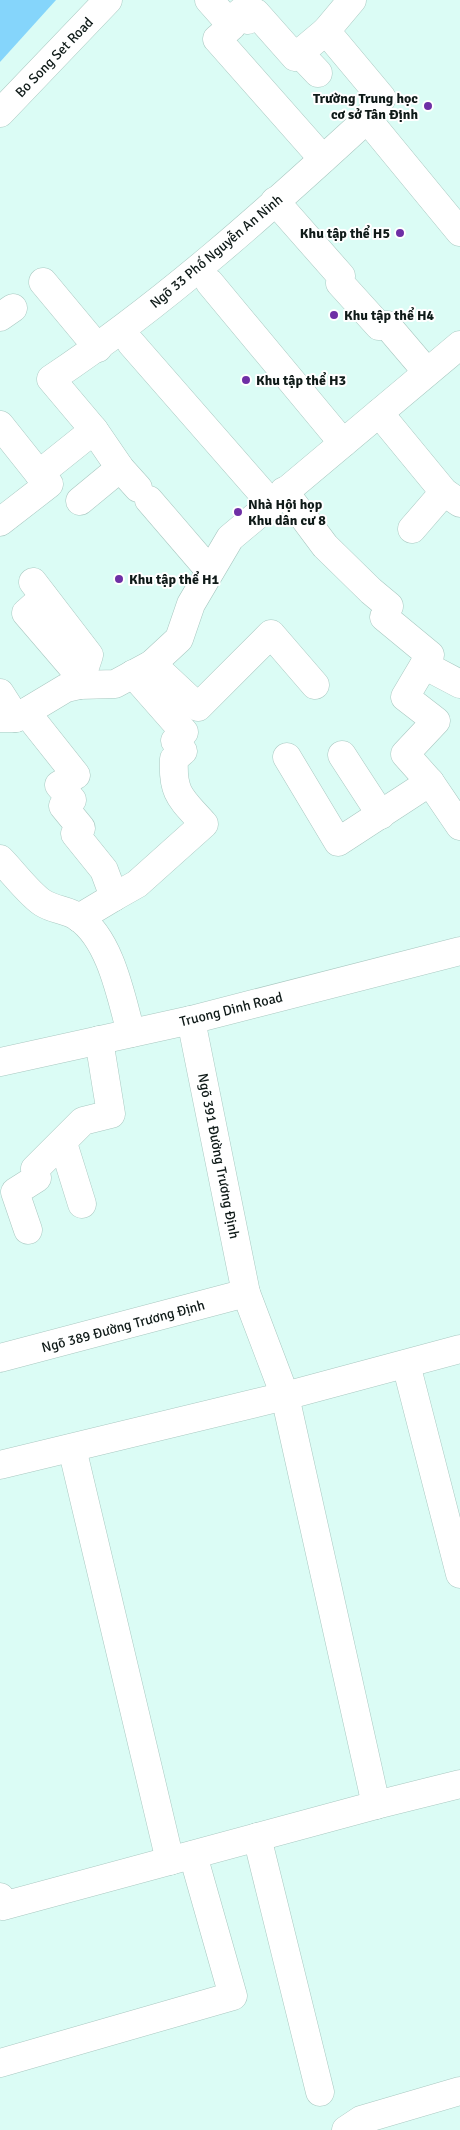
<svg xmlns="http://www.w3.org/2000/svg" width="460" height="2130" viewBox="0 0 460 2130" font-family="Signika,sans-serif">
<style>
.water{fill:#85d5fb}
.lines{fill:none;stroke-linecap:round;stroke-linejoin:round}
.minor-casing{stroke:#a9c8c1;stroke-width:29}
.major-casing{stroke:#a9c8c1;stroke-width:29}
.minor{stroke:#fff;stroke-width:28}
.major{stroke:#fff;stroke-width:28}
.poi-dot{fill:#6e2fa5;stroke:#fff;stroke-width:2}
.labels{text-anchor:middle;stroke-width:4;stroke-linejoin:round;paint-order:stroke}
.street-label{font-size:14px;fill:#0f1a18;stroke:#fff}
.poi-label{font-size:14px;font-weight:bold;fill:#0f1a18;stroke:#fff;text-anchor:start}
</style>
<rect width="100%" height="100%" fill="#dbfcf5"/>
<!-- water -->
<polygon class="water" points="0,0 56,0 0,62"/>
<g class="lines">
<!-- minor casing -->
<g class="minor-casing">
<g id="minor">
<polyline points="209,0 232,26 217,39 323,159"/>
<polyline points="229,22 242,11 248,20 256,13 295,57 326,31"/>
<polyline points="300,54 318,73"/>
<polyline points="0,113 108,0"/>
<polyline points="367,119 460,232"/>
<polyline points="275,201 341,276 340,283 379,326 387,325 427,372"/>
<polyline points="43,282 98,348"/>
<polyline points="210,283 343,443"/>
<polyline points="0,317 13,308"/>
<polyline points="131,343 270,502"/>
<polyline points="379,413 444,492 460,503"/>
<polyline points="0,425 39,474"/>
<path d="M138 488 120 468 94 430 51 379C165 303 267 211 367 119L382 98 326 31 352 0"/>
<polyline points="284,491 325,546 371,591 389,606"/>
<polyline points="149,500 210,571"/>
<polyline points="80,501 120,468"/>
<polyline points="0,522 49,484 39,474 94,430"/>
<polyline points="412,529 444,492"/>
<polyline points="33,582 89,655 79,685"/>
<polyline points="44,597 26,613 74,669 79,685"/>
<polyline points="384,617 430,655 424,665 460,684"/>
<polyline points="152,664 198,707 271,634 315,685"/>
<polyline points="424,665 405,697 436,721 405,754 430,782 460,826"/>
<polyline points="0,693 16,718"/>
<polyline points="26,712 76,775 59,785 72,800 63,806 81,828 75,834 104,870 114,897 79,918"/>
<polyline points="0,718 16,718 66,688 79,685 115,684 152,664 179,639 191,604 230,538 460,345"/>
<polyline points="342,755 381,815"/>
<polyline points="287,757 338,842 430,782"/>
<path d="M0 859C12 871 30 895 43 903 54 910 68 910 78 917 111 940 121 997 131 1033"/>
<path d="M114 897 137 884 204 824C182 799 172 795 174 759L183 751 175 741 184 732 133 674"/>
<polyline points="191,1020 246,1293 285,1396 376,1805 460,1784"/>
<polyline points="63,1143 82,1204"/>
<polyline points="28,1230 15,1192 37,1178 35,1169 83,1121 111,1114 99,1040"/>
<polyline points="0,1358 246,1293"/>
<polyline points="406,1364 460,1574"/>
<polyline points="72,1448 170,1861"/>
<polyline points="0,1465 285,1396 460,1349"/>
<polyline points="257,1837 320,2092"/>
<polyline points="0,1897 3,1906 376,1805"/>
<polyline points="0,2063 233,1996 193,1855"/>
<polyline points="346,2130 361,2120 460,2091"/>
</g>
</g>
<!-- major casing -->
<g class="major-casing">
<polyline id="major" points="0,1062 191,1020 460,951"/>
</g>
<!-- minor -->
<use href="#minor" class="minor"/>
<!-- major -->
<use href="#major" class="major"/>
</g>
<!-- markers -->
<g class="poi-dot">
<circle cx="428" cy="106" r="5"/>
<circle cx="400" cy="233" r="5"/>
<circle cx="334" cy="315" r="5"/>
<circle cx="246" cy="380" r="5"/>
<circle cx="238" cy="512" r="5"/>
<circle cx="119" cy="579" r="5"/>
</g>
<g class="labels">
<!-- street labels -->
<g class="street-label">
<text transform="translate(54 57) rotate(-46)" y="5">Bo Song Set Road</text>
<text transform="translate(216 251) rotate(-40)" y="5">Ngõ 33 Phố Nguyễn An Ninh</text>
<text transform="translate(231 1009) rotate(-14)" y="5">Truong Dinh Road</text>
<text transform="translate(219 1156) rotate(79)" y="5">Ngõ 391 Đường Trương Định</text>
<text transform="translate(123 1326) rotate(-15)" y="5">Ngõ 389 Đường Trương Định</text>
</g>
<!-- poi labels -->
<g class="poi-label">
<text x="418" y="103" text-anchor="end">Trường Trung học<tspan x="418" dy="16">cơ sở Tân Định</tspan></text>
<text x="390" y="238" text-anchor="end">Khu tập thể H5</text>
<text x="344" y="320">Khu tập thể H4</text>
<text x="256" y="385">Khu tập thể H3</text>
<text x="248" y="509">Nhà Hội họp<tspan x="248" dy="16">Khu dân cư 8</tspan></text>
<text x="129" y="584">Khu tập thể H1</text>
</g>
</g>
</svg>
